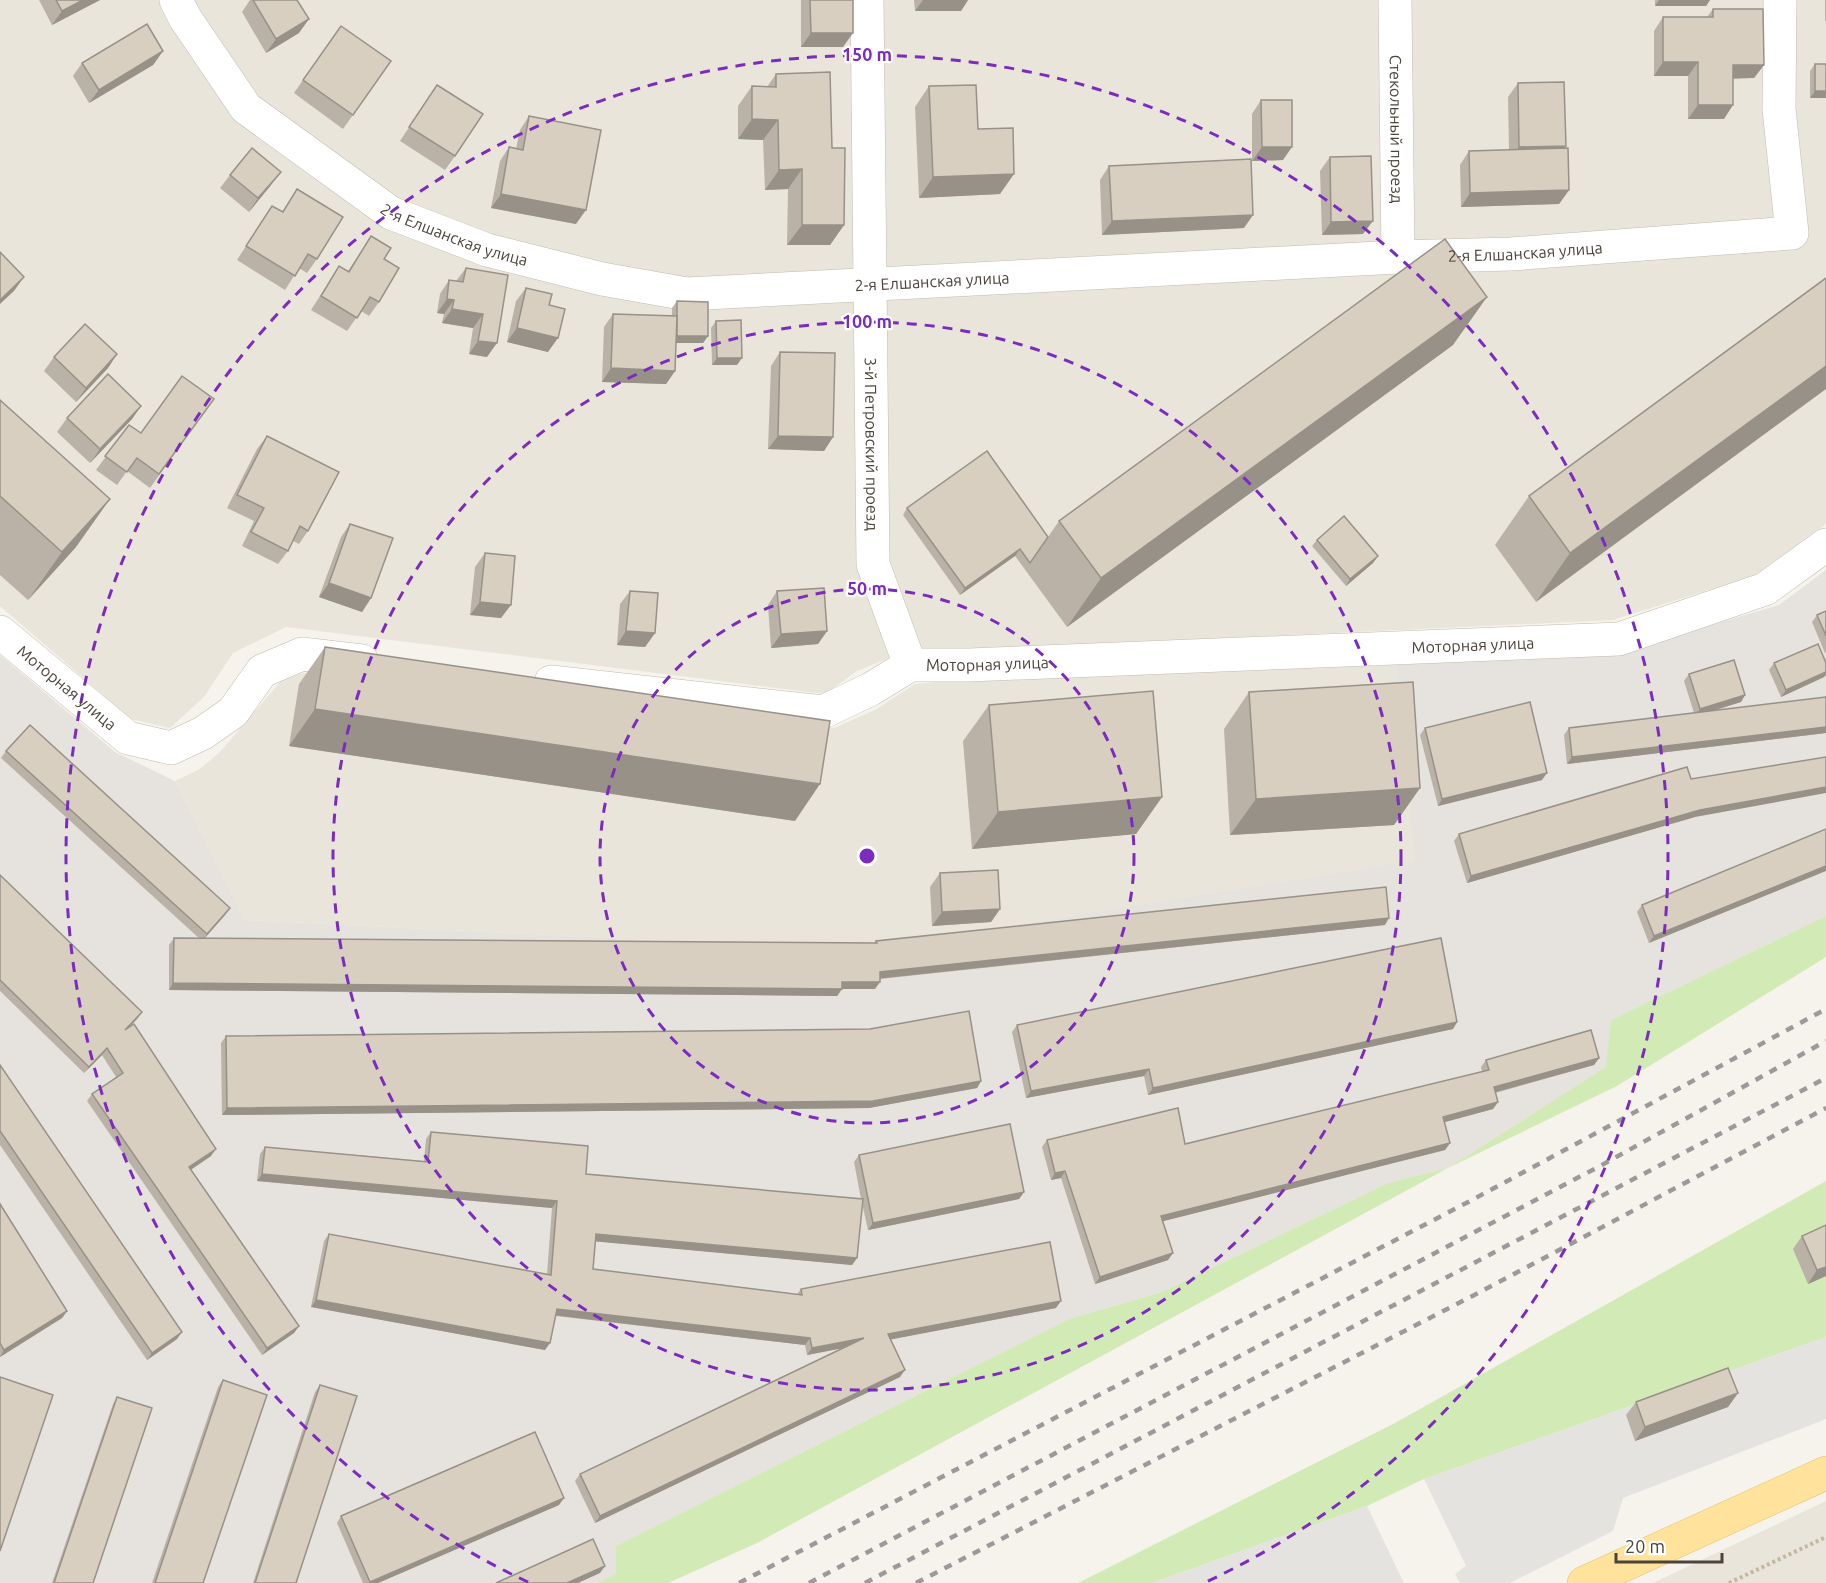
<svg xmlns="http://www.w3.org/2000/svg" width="1826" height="1583" viewBox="0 0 1826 1583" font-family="Ubuntu,sans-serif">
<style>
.residential{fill:#eae5da}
.industrial{fill:#e6e2dd}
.green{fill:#d2eab5}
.parking{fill:#e5e3e0}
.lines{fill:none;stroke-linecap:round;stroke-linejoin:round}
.minor-casing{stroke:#c2bbae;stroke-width:34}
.major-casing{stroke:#e6c16a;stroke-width:34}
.path{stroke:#c4b79f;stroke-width:4;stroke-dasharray:3 3;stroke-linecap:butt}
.minor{stroke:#fff;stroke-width:33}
.major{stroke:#ffe39c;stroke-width:33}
.rail{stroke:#9a9a9a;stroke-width:4.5;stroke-dasharray:8 8;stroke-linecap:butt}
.wall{fill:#bab2a6}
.shaded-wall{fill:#979187}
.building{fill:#d8cfc1;stroke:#979187;stroke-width:1.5}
.ring{fill:none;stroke:#7b2cbf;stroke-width:3;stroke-dasharray:10 8}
.labels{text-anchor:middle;stroke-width:4.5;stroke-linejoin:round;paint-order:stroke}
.street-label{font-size:16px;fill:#4b4439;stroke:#fff}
.centre{fill:#7b2cbf;stroke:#fff;stroke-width:3}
.ring-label{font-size:18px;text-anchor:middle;font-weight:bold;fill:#7b2cbf;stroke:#fff;stroke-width:4.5;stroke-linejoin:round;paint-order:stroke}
</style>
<rect width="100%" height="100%" fill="#f6f3ec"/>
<!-- residential -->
<g class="residential">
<polygon points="0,0 1826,0 1826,524 1759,574 1613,620 966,650 911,649 857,671 825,694 286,627 233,653 204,697 170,728 131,719 0,606"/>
<polygon points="1396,665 1416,860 858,950 243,920 175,781 200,769 220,752 282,680 303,673 834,728 875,710 915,684 967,679"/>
<polygon points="1826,1501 1826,1583 1653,1583"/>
</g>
<!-- industrial -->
<polygon class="industrial" points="1826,570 1826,916 1611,1020 1607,1067 1448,1168 1388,1183 1162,1292 1069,1319 616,1546 616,1575 598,1583 0,1583 0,655 115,752 175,781 244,920 858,950 1415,860 1396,665 1628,650 1779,605"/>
<!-- green -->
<g class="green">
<polygon points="1826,916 1826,957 1617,1086 1448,1168 757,1543 668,1583 598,1583 616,1574 616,1546 1069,1319 1162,1292 1388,1183 1448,1168 1606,1067 1611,1020"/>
<polygon points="1826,1181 1826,1337 1424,1479 1367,1506 1152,1583 1078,1583 1395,1423"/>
</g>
<!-- parking -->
<g class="parking">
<polygon points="1826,1337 1826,1419 1623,1498 1613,1531 1510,1583 1460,1583 1455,1574 1466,1566 1424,1479"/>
<polygon points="1367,1506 1404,1583 1152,1583"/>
</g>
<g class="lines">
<!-- minor casing -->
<g class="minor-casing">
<g id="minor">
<path id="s1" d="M176 0 185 18 246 108 391 213 487 250 602 279 687 294 1398 257 1511 254 1792 233 1779 109 1780 0"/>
<path id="s2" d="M867 0 873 564 910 665"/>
<path id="s3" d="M1395 0 1398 257"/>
<path id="s4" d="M0 632 128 738 171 748 203 733 233 712 262 671 302 654 362 661"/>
<path id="s5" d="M551 682 823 712 871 689 910 665H969L1619 639 1765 589 1826 545"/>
</g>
</g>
<!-- major casing -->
<g class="major-casing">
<polyline id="major" points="1584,1583 1826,1473"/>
</g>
<!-- path -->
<polyline class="path" points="1729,1583 1826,1537"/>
<!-- minor -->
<use href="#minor" class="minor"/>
<!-- major -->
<use href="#major" class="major"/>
<!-- rail -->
<g class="rail">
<polyline points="739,1583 1472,1200 1826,1009"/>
<polyline points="809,1583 1600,1166 1826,1041"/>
<polyline points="865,1583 1826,1078"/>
<polyline points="916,1583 1482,1291 1826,1108"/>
</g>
</g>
<!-- wall -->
<g class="wall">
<polygon points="39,0 100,0 52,25"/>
<polygon points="250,0 297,0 299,33 266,53 242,12"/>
<polygon points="801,0 853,0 843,47 801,47"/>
<polygon points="914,0 968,0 961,11 915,11"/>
<polygon points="1655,0 1710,0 1706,6 1655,6"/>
<rect x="1825" y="0" width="1" height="21"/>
<polygon points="1713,9 1764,65 1754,78 1733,78 1724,119 1688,119 1688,76 1654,76 1654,31 1663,17 1707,17"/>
<polygon points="341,26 391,61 343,129 294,93"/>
<polygon points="163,51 153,65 89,103 73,76 82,63"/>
<polygon points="1815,64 1826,64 1826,98 1810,98 1810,71"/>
<polygon points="776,74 832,148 844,225 830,245 787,245 788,189 765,190 763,140 738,139 738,106 752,86 767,87"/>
<polygon points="1518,83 1566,146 1564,148 1569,190 1559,204 1461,207 1460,165 1469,151 1509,150 1508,97"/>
<polygon points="437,85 455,156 445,170 400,141"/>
<polygon points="929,86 978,129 1000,194 919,198 915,107"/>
<polygon points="1261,100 1283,160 1252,161 1252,114"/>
<polygon points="529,116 576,224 491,208 500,161 509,147 516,149 520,130"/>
<polygon points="1330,157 1363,234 1322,235 1320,171"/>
<polygon points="1109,166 1244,228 1102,235 1100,180"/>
<polygon points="230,175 271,185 249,212 220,188"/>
<polygon points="297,189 317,259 307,273 299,268 285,290 237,260 272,206 282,212"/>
<polygon points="371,236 379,302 369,316 361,311 347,331 311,310 339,266 348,271"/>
<polygon points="466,268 508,275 487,357 469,354 473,328 442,323 444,314 437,313 440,294 449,280 456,281"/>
<polygon points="1826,278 1536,602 1495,545 1529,496"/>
<polygon points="526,288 549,305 548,352 507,342 516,301"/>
<polygon points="677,301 708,336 703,343 676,343 675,371 666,384 602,382 604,327 613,314 672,316 672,308"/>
<polygon points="716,321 737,365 712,365 711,328"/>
<polygon points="1453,345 1067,627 1015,556 960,595 903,515 907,508 1048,537 1059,521"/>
<polygon points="780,352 833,437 824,451 768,449 771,366"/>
<polygon points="117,354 108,368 76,402 44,371 54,357"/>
<polygon points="214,399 150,488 127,471 117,485 96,470 129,425 141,433"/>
<polygon points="0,400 76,547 28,600 0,575"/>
<polygon points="141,406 132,419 90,463 57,432 67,418"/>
<polygon points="267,436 308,531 299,544 293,541 288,551 278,564 242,546 254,521 227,508 257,449"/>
<polygon points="350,524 371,598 362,612 319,597 341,537"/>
<polygon points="1317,540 1378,556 1373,563 1346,586 1312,546"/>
<polygon points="485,553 501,618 470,615 475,567"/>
<polygon points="630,591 655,633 645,647 617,645 620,604"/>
<polygon points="777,591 827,631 818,644 771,648 768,605"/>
<polygon points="1826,611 1826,653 1825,653 1812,622 1817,615"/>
<polygon points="325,647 795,821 289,746 299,684"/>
<polygon points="1774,663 1824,677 1781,697 1769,670"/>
<polygon points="1689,674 1745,695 1741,702 1713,711 1826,697 1826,733 1567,764 1564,735 1569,728 1694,713 1684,681"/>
<polygon points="1249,692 1420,788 1394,825 1230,835 1224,729"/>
<polygon points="989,705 1162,797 1136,834 972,849 963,741"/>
<polygon points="1425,728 1542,780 1438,806 1420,735"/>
<polygon points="6,751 225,915 204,939 874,943 876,941 1385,925 880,979 875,989 842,989 837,996 169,990 169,945 174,938 200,939 1,758"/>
<polygon points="1695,817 1467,883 1454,841 1459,834"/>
<polygon points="1826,829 1649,943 1637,912 1642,905"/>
<polygon points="940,873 1000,909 991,922 932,926 930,887"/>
<polygon points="0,875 142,1012 137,1019 130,1027 211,1156 191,1170 299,1326 294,1333 262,1355 87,1101 92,1094 116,1077 102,1055 84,1073 0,991"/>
<polygon points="1457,1022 1453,1029 1148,1095 1144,1076 1026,1098 1012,1032 1017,1025"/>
<polygon points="226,1036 981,1081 977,1088 869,1108 222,1115 221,1043"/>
<polygon points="1599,1058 1594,1065 1495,1093 1498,1102 1493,1109 1444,1122 1450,1143 1445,1150 1163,1221 1173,1253 1168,1260 1095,1284 1061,1178 1051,1180 1042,1147 1047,1140 1185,1144 1482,1072 1481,1067 1486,1060"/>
<polygon points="0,1065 177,1339 147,1360 0,1145"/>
<polygon points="431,1132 586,1174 861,1199 854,1162 859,1155 1024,1192 1019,1199 868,1230 862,1203 857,1258 852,1265 595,1241 593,1269 797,1294 801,1289 1056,1308 891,1339 900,1377 595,1523 575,1481 580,1474 843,1348 807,1355 805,1345 556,1316 545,1350 311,1307 324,1241 329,1234 547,1274 552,1208 257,1181 260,1154 265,1147 424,1161 426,1139"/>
<polygon points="0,1204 67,1311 62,1318 0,1357"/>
<polygon points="1802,1236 1826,1276 1808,1284 1793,1249"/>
<polygon points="223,1380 203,1583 152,1583 218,1387"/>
<polygon points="320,1385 296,1583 253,1583 315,1392"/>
<polygon points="1738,1393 1728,1407 1635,1441 1626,1415 1636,1402"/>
<polygon points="117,1397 93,1583 52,1583 113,1404"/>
<polygon points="559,1505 378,1583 363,1583 337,1523 341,1516"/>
</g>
<!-- shaded-wall -->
<g class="shaded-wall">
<polygon points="83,0 100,0 52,25 62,11"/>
<polygon points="923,0 968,0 961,11 915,11"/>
<polygon points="1659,0 1710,0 1706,6 1655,6"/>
<polygon points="309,19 299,33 266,53 276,39"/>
<polygon points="811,33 853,33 843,47 801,47"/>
<polygon points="163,51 153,65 89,103 99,90"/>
<polygon points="1663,62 1698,62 1688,76 1654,76"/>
<polygon points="1733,65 1764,65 1754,78 1724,79"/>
<polygon points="1815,91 1826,91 1826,98 1810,98"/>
<polygon points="1698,105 1733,105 1724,119 1688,119"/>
<polygon points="752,119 778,120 763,140 738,139"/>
<polygon points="1566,146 1556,160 1509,161 1519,147"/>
<polygon points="1262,147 1292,147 1283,160 1252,161"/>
<polygon points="802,169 788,189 765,190 779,170"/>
<polygon points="281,172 271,185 249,212 258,198"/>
<polygon points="1014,174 1000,194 919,198 933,177"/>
<polygon points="1569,190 1559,204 1461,207 1470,193"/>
<polygon points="501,194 586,210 576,224 491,208"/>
<polygon points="1253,215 1244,228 1102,235 1112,221"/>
<polygon points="1373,221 1363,234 1322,235 1331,222"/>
<polygon points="802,225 844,225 830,245 787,245"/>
<polygon points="24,277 14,291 0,304 0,300"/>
<polygon points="1487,297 1453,345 1067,627 1101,578"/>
<polygon points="447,299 454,300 444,314 437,313"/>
<polygon points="452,309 483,314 473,328 442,323"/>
<polygon points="517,328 558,338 548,352 507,342"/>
<polygon points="677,336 708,336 703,343 672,343"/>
<polygon points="478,341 497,343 487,357 469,354"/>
<polygon points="117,354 108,368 76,402 86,388"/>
<polygon points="717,358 742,358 737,365 712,365"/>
<polygon points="1826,366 1826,389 1536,602 1570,553"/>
<polygon points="611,368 675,371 666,384 602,382"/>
<polygon points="141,406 132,419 90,463 100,449"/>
<polygon points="778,436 833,437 824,451 768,449"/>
<polygon points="110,499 76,547 28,600 62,552"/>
<polygon points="1020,549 1015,556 960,595 965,588"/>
<polygon points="1378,556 1373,563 1346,586 1350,579"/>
<polygon points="329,583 371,598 362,612 319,597"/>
<polygon points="480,602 511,605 501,618 470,615"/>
<polygon points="626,631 655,633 645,647 617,645"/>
<polygon points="827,631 818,644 771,648 781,634"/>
<polygon points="1826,672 1826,675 1824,677 1781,697 1786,690"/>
<polygon points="1745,695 1741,702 1695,716 1700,709"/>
<polygon points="315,709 820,784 795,821 289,746"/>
<polygon points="1826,727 1826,733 1567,764 1572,757"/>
<polygon points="1547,773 1542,780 1438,806 1442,799"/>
<polygon points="1826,787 1826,793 1695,817 1467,883 1471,876 1700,810"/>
<polygon points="1420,788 1394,825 1230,835 1256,799"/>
<polygon points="1162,797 1136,834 972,849 998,812"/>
<polygon points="1826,866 1826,871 1649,943 1654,936"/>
<polygon points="230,908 225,915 202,941 207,934"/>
<polygon points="1000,909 991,922 932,926 942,912"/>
<polygon points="1389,918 1385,925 875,979 880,972"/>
<polygon points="880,982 875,989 842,989 837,996 169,990 173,983"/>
<polygon points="142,1012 137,1019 120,1036 125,1030"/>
<polygon points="1457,1022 1453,1029 1148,1095 1153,1088"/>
<polygon points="107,1048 102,1055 84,1073 89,1067"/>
<polygon points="1599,1058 1594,1065 1489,1094 1494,1087"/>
<polygon points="1149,1069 1144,1076 1026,1098 1031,1091"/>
<polygon points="981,1081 977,1088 869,1108 222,1115 227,1108"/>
<polygon points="1498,1102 1493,1109 1438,1124 1443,1117"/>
<polygon points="1450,1143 1445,1150 1156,1223 1161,1216"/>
<polygon points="216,1149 211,1156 184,1174 189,1167"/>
<polygon points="1065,1171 1061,1178 1051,1180 1055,1173"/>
<polygon points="262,1174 557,1201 552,1208 257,1181"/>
<polygon points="1024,1192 1019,1199 868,1230 873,1223"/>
<polygon points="596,1234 857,1258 852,1265 591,1241"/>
<polygon points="1173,1253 1168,1260 1095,1284 1100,1277"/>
<polygon points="1826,1267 1826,1276 1808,1284 1817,1270"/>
<polygon points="316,1300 550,1343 545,1350 311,1307"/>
<polygon points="1061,1301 1056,1308 883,1341 888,1334"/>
<polygon points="557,1309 810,1338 805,1345 552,1315"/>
<polygon points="67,1311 62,1318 0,1357 4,1350"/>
<polygon points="299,1326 294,1333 262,1355 267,1348"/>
<polygon points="182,1332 177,1339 147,1360 152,1353"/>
<polygon points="864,1338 859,1345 807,1355 812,1348"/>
<polygon points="905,1370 900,1377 595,1523 600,1516"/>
<polygon points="1738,1393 1728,1407 1635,1441 1645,1427"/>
<polygon points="564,1498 559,1505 378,1583 369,1583"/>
<polygon points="605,1566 600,1573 578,1583 567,1583"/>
</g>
<!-- building -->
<g class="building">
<polygon points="56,0 83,0 62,11"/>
<polygon points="253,0 297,0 309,19 276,39"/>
<polygon points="810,0 853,0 853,33 811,33"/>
<polygon points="1713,9 1763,9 1764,65 1733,65 1733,105 1698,105 1698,62 1663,62 1663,17 1713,17"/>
<polygon points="147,24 163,51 99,90 82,63"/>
<polygon points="341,26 391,61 353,115 303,80"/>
<rect x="1815" y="64" width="11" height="27"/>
<polygon points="830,72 832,148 845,148 844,225 802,225 802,169 779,170 778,120 752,119 752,86 776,87 776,74"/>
<polygon points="1564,82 1566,146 1519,147 1518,83"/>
<polygon points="437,85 483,114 455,156 409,127"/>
<polygon points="976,85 978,129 1013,128 1014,174 933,177 929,86"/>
<polygon points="1261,100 1292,100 1292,147 1262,147"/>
<polygon points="529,116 601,130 586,210 501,194 509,147 523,150"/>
<polygon points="252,148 281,172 258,198 230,175"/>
<polygon points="1568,148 1569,190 1470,193 1469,151"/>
<polygon points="1371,156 1373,221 1331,222 1330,157"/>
<polygon points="1251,159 1253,215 1112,221 1109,166"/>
<polygon points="297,189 343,217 317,259 308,254 295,276 246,246 272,206 283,212"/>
<polygon points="371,236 391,248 384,259 399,268 379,302 370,297 357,318 321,296 339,266 349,272"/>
<polygon points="1445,239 1487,297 1101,578 1059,521"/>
<polygon points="0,252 24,277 0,300"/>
<polygon points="466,268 508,275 497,343 478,341 483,314 452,309 454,300 447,299 449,280 463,282"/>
<polygon points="1826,278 1826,366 1570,553 1529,496"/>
<polygon points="526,288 552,294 549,305 565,309 558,338 517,328"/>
<polygon points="677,301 708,302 708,336 677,336"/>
<polygon points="613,314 677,316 675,371 611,368"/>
<polygon points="741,320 742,358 717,358 716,321"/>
<polygon points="85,324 117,354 86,388 54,357"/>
<polygon points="780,352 835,353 833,437 778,436"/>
<polygon points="108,374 141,406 100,449 67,418"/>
<polygon points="182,376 214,399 159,474 137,458 127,472 105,456 129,425 141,433"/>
<polygon points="0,400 110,499 62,552 0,496"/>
<polygon points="267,436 339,472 308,531 300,526 288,551 251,532 264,508 237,495"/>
<polygon points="987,451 1048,537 1030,563 1020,549 965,588 907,508"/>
<polygon points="1344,516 1378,556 1350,579 1317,540"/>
<polygon points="350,524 393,538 371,598 329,583"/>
<polygon points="485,553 515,556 511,605 480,602"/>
<polygon points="824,588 827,631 781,634 777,591"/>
<polygon points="630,591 658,593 655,633 626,631"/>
<polygon points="1826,611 1826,636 1817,615"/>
<polygon points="1818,644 1826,663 1826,672 1786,690 1774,663"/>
<polygon points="325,647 830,721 820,784 315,709"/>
<polygon points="1734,660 1745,695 1700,709 1689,674"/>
<polygon points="1413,682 1420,788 1256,799 1249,692"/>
<polygon points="1153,691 1162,797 998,812 989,705"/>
<polygon points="1826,697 1826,727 1572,757 1569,728"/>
<polygon points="1530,702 1547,773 1442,799 1425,728"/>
<polygon points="30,725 230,908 207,934 6,751"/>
<polygon points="1826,757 1826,787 1700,810 1471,876 1459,834 1687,767 1691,779"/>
<polygon points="1826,829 1826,866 1654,936 1642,905"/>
<polygon points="998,870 1000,909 942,912 940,873"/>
<polygon points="0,875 142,1012 125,1030 134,1024 216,1149 189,1167 299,1326 267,1348 92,1094 123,1073 107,1048 89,1067 0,980"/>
<polygon points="1386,887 1389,918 880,972 880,982 842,982 842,989 173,983 174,938 877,943 876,941"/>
<polygon points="1441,938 1457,1022 1153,1088 1149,1069 1031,1091 1017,1025"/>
<polygon points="969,1011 981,1081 873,1101 227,1108 226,1036 870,1029"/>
<polygon points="1591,1030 1599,1058 1494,1087 1498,1102 1443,1117 1450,1143 1161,1216 1173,1253 1100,1277 1065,1171 1055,1173 1047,1140 1178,1108 1185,1144 1489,1070 1486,1060"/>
<polygon points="0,1065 182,1332 152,1353 0,1131"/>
<polygon points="1010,1124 1024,1192 873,1223 859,1155"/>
<polygon points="431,1132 588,1146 586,1174 863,1199 857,1258 596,1234 593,1269 802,1295 801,1289 1050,1242 1061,1301 888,1334 905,1370 600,1516 580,1474 864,1338 812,1348 810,1338 557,1309 550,1343 316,1300 329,1234 551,1275 557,1201 262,1174 265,1147 428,1162"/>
<polygon points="0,1204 67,1311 4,1350 0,1343"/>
<polygon points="1826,1225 1826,1267 1817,1270 1802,1236"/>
<polygon points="1728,1368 1738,1393 1645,1427 1636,1402"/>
<polygon points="0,1377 53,1395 0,1551"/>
<polygon points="223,1380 267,1395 203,1583 155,1583"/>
<polygon points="320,1385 357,1396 296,1583 255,1583"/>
<polygon points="117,1397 152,1408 93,1583 54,1583"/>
<polygon points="535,1432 564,1498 370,1582 341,1516"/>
<polygon points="593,1539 605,1566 567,1583 496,1583"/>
</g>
<!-- distance rings -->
<g class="ring">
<circle cx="867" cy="856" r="267"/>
<circle cx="867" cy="856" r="534"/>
<path d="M528 1582A801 801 0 1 1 1206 1582"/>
</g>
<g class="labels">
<!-- street labels -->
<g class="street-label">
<text dy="6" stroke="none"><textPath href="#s3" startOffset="129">Стекольный проезд</textPath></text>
<text dy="6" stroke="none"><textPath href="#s1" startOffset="375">2-я Елшанская улица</textPath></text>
<text dy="6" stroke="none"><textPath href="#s1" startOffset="1455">2-я Елшанская улица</textPath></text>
<text dy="6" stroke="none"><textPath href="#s1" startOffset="861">2-я Елшанская улица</textPath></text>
<text dy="6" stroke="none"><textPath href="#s2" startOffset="444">3-й Петровский проезд</textPath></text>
<text dy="6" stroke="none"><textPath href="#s5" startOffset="936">Моторная улица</textPath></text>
<text dy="6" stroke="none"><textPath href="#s5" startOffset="450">Моторная улица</textPath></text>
<text dy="6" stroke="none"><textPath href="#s4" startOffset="87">Моторная улица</textPath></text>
</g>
</g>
<circle cx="867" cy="856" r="9" class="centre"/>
<g class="ring-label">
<text x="867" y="61">150 m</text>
<text x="867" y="328">100 m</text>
<text x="867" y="595">50 m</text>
</g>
<!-- scale -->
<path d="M1616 1553v9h106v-9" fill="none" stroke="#4b4439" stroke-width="3"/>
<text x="1625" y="1553" font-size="18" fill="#4b4439" stroke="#ffffff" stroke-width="4.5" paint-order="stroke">20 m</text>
</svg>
